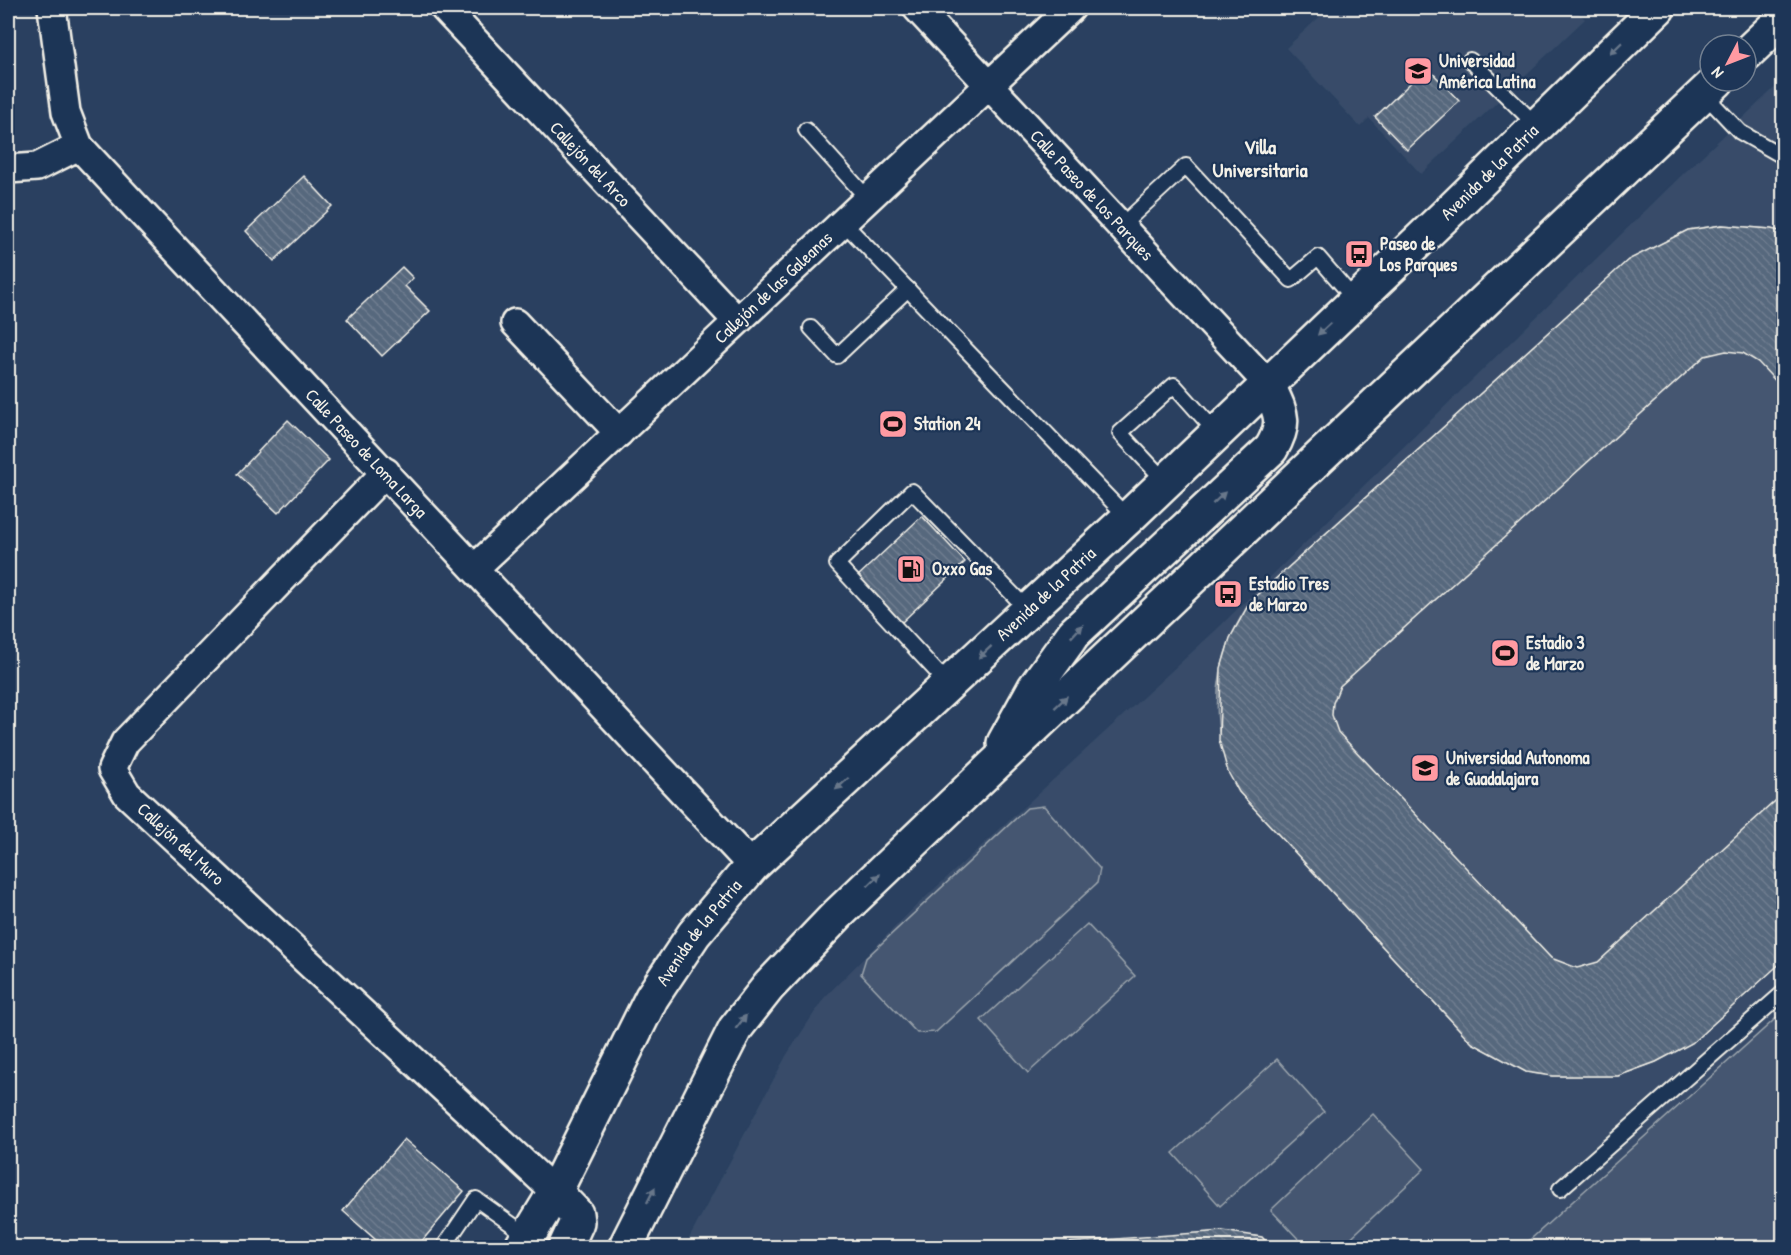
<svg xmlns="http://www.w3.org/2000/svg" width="1791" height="1255" viewBox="0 0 1791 1255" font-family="'Patrick Hand',sans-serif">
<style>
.built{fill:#374c69}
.pitch{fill:#445771;stroke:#9ca4ac;stroke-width:1.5}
.building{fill:url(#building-back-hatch);stroke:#f4f1e8;stroke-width:1.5}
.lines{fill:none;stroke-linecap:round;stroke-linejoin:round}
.lane-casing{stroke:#f4f1e8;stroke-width:18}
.street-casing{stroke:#f4f1e8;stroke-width:32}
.primary-casing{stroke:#f4f1e8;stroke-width:38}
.lane{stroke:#1d3557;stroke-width:14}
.street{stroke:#1d3557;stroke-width:27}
.primary{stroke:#1d3557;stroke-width:33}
.oneway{fill:#68778a}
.labels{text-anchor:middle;stroke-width:4.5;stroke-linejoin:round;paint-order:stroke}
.poi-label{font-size:18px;font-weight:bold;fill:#f4f1e8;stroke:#1d3557;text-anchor:start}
.street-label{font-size:18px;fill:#f4f1e8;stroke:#1d3557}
.neighbourhood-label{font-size:20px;font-weight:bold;fill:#f4f1e8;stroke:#1d3557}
</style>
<defs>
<pattern id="building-back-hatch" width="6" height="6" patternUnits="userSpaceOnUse" patternTransform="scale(1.5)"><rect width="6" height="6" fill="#56677d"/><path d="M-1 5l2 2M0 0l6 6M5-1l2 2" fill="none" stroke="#6f7d8f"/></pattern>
</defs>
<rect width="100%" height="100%" fill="#2a4060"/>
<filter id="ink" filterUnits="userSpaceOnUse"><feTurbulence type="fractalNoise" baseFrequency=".0167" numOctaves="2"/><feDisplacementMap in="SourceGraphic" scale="12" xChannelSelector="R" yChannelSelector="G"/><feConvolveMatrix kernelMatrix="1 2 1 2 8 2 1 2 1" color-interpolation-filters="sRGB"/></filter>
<g filter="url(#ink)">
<!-- built -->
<g class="built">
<polygon points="1329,8 1574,8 1585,19 1421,174 1369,118 1360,127 1286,48"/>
<polygon points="1783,80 1783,1247 684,1248 786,1056 824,998 917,905 1216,630 1684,173"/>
</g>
<!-- pitch -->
<g class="pitch">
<path d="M1722 225 1771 229 1783 232V960L1692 1043 1656 1062 1618 1076H1552L1526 1072 1472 1043 1239 792C1213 747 1211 688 1230 639 1235 626 1243 614 1250 602L1628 260 1688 230Z"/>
<polygon points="1044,806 1100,869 1097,883 936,1032 917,1033 861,974 866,958 1027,808"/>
<polygon points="1087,924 1135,976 1028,1073 981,1020"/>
<polygon points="1783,1012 1783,1247 1522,1247"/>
<polygon points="1277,1059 1324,1112 1220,1206 1173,1153"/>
<polygon points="1373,1114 1424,1169 1341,1247 1306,1247 1271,1210"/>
</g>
<!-- building -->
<g class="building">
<polygon points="1427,67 1459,101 1407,150 1375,117"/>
<polygon points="304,176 332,206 274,261 246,231"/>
<polygon points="1722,225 1771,229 1784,232 1784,390 1758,362 1743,353 1726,351 1705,356 1340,686 1333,703 1332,715 1338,732 1551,958 1577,968 1598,962 1784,793 1784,960 1692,1043 1656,1062 1618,1076 1552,1076 1526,1072 1472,1043 1239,792 1228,772 1219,740 1221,668 1230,638 1250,602 1628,260 1688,230"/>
<polygon points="402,267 413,278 405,286 430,311 382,356 347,319"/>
<polygon points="288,420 329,460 278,513 237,474"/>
<polygon points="922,516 965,562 901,623 857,577"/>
<polygon points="404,1139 464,1191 416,1248 385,1248 343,1211"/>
<polygon points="1223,1231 1262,1237 1272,1248 996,1248"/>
</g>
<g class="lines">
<!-- lane casing -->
<g class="lane-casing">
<g id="lane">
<polyline points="1470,60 1537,126"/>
<polyline points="1704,94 1740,132 1784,157"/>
<polyline points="806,130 868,199"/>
<polyline points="843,222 1128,518"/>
<polyline points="1121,226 1186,166 1291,280 1318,257 1355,300"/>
<polyline points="811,328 837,356 908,289"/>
<polyline points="1165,481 1120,433 1174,385 1216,432"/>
<polyline points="949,685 837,564 912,491 1029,611"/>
<polyline points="1560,1189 1784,992"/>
<polyline points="443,1248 476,1199 528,1236"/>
</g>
</g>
<!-- street casing -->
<g class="street-casing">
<g id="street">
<path id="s1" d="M52 8 66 112 79 146 752 866"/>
<path id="s2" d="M444 8 737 321"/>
<path id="s3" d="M917 8 1267 383"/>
<polyline points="8,169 37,167 79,146"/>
<polyline points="515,323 619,433"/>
<path id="s4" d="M386 472 125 742 112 769 127 794 555 1192"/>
<path id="s5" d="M476 567 1071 8"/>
</g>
</g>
<!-- primary casing -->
<g class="primary-casing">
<g id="primary">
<polyline points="1746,54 1784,18"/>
<path d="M1004 743 1035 687 1074 633 1271 449C1288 421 1280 412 1267 383"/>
<polyline points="555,1192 576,1214 577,1222 565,1248"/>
<path id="s6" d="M521 1248 555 1192 652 997 694 934 752 866 1128 518 1451 210 1658 8"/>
<polyline points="625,1248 735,1029 769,986 837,915 990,769 1717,81"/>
</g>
</g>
<!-- lane -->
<use href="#lane" class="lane"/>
<!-- street -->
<use href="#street" class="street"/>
<!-- primary -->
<use href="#primary" class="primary"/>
</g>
<!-- one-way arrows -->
<defs><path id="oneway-solid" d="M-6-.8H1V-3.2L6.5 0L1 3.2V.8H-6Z" transform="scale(1.5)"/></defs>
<g class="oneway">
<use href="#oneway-solid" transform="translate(1616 48) rotate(136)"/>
<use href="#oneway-solid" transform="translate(1324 329) rotate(137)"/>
<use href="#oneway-solid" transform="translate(1219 498) rotate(-43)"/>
<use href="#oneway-solid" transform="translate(1077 631) rotate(-47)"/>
<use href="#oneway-solid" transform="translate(985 652) rotate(137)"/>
<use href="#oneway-solid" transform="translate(1061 702) rotate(-43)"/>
<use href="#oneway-solid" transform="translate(842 784) rotate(138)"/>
<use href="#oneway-solid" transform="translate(874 880) rotate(-44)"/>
<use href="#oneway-solid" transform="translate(741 1022) rotate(-52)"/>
<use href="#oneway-solid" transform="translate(651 1195) rotate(-63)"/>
</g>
</g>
<!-- icons -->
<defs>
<g id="school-square" transform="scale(1.5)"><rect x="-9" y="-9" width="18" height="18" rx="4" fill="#ff9aa2" stroke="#1d3557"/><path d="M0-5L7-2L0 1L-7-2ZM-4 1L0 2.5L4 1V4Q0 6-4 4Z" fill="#111"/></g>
<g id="bus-square" transform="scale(1.5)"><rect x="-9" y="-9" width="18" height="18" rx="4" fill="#ff9aa2" stroke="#1d3557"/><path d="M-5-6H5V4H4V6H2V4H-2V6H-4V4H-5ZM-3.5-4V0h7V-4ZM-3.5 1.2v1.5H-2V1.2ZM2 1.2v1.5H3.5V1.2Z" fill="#111"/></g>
<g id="stadium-square" transform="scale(1.5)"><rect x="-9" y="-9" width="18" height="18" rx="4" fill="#ff9aa2" stroke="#1d3557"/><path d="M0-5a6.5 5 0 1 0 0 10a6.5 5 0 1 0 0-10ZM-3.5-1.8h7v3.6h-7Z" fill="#111"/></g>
<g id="fuel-square" transform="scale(1.5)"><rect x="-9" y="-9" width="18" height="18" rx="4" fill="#ff9aa2" stroke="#1d3557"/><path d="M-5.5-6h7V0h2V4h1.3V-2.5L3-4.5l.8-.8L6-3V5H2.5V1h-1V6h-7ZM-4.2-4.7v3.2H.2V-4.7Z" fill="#111"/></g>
<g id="university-square" transform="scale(1.5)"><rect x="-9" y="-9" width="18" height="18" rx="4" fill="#ff9aa2" stroke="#1d3557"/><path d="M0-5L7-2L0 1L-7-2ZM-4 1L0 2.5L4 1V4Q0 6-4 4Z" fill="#111"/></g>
</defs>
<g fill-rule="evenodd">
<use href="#school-square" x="1418" y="71"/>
<use href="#bus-square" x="1359" y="254"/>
<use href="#stadium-square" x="893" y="424"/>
<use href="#fuel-square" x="911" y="569"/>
<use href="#bus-square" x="1228" y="594"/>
<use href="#stadium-square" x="1505" y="653"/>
<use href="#university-square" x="1425" y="768"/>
</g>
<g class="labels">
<!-- poi labels -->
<g class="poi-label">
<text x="1439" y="67">Universidad<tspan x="1439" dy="21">América Latina</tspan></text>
<text x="1380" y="250">Paseo de<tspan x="1380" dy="21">Los Parques</tspan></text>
<text x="914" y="430">Station 24</text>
<text x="932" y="575">Oxxo Gas</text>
<text x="1249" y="590">Estadio Tres<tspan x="1249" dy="21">de Marzo</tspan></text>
<text x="1526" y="649">Estadio 3<tspan x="1526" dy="21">de Marzo</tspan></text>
<text x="1446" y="764">Universidad Autonoma<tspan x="1446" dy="21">de Guadalajara</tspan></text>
</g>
<!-- street labels -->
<g class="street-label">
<text dy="6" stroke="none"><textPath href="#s2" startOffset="214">Callejón del Arco</textPath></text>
<text dy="6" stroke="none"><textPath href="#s6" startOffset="1461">Avenida de la Patria</textPath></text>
<text dy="6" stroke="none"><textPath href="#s3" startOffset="256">Calle Paseo de los Parques</textPath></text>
<text dy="6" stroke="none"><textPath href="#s5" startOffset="408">Callejón de las Galeanas</textPath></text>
<text dy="6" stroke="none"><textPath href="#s1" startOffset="562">Calle Paseo de Loma Larga</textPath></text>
<text dy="6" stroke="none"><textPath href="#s6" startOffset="849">Avenida de la Patria</textPath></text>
<text dy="6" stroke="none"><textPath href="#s4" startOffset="508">Callejón del Muro</textPath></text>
<text dy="6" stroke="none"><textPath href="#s6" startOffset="363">Avenida de la Patria</textPath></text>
</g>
<!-- neighbourhood labels -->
<g class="neighbourhood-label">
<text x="1260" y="154">Villa<tspan x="1260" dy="23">Universitaria</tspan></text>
</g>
</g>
<!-- margin -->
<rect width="1791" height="1255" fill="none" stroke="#1d3557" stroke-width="30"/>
<rect x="15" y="15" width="1761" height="1225" fill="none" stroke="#f4f1e8" stroke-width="2" filter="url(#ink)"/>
<!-- north arrow -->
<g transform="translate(1728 63) rotate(228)"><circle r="28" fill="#1d3557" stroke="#738091" stroke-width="1.5"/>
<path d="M0-4.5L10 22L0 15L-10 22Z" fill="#ff9aa2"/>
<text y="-9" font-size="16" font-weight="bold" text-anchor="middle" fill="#f4f1e8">N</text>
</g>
</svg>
